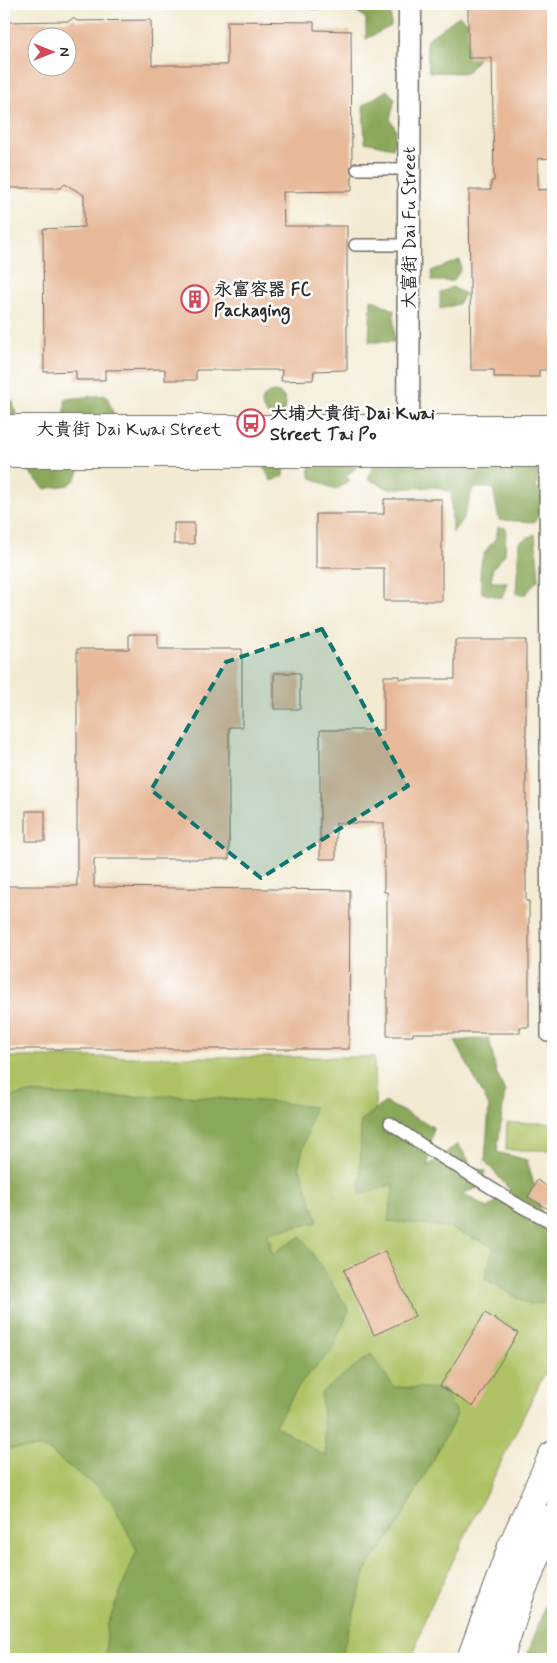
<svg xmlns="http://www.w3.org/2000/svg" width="557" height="1663" viewBox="0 0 557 1663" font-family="Mynerve,'LXGW WenKai TC',sans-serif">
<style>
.green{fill:#aec265;stroke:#6c7648}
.forest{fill:#8aa85a;stroke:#5a6a42}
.building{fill:#e7b999;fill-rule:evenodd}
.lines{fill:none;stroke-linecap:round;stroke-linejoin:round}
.service-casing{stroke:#716e66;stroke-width:14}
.minor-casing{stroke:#716e66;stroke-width:25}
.tertiary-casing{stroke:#716e66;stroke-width:30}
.secondary-casing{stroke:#716e66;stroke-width:30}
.primary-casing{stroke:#716e66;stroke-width:30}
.service{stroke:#fff;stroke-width:11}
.minor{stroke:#fff;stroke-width:22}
.tertiary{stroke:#fff;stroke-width:28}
.secondary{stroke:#fff;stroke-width:28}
.primary{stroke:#fff;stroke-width:28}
.marked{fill:#0f766e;fill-opacity:0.2;stroke:#0f766e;stroke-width:4;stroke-dasharray:10 6;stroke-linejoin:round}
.labels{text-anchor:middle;stroke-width:5;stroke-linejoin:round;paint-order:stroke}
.street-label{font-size:18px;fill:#2b2b2b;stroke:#fff}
.poi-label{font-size:18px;font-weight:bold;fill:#2b2b2b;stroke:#fff;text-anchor:start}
</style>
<rect width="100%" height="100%" fill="#fff"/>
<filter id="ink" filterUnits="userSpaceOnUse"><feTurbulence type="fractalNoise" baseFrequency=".02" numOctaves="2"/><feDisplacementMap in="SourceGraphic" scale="10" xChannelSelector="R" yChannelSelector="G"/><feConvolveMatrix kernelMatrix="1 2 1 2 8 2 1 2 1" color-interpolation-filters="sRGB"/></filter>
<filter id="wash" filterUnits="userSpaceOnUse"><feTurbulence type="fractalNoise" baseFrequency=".0096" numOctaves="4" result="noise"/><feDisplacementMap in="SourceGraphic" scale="20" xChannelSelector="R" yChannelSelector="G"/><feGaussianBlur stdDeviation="1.12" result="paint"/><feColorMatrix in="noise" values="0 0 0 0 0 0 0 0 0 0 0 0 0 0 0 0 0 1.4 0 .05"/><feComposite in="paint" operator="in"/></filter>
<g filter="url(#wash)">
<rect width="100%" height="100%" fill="#f3ead3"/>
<!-- green -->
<g class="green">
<polygon points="4,1057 374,1057 377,1175 553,1258 527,1295 553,1310 553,1356 426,1616 412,1659 4,1659"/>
<polygon points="507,1123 553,1123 553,1150 506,1150"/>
</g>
<!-- forest -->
<g class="forest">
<polygon points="312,4 342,4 341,9 311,9"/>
<polygon points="361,4 391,5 391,26 366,39 366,19 354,9"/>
<polygon points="459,16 487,34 485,49 467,73 429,72 426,40"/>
<polygon points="387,90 395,99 390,119 396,130 393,148 365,142 363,105"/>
<polygon points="460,260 461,269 453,281 432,281 431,271"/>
<polygon points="452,287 465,294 458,304 440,309 440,293"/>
<polygon points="371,299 394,310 394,342 369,342"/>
<circle cx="274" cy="404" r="12"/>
<polygon points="106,395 116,419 65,428 65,399"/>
<polygon points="4,401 13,401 17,420 4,431"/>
<polygon points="33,452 82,465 75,480 68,485 45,489 25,468"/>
<polygon points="376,455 540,463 536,488 548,496 535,522 499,520 493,488 473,488 463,519 452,533 451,493 436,487 389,489 368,479"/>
<polygon points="271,459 285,466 284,476 271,481 264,467"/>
<polygon points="309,459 357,467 346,476 350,480 335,490 310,477"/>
<path d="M498 527 506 528 505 554 493 568 491 582H507L502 598 482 593C480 579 478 563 486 551 494 539 496 542 498 527Z"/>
<polygon points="535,534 539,578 526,594 516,594 519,542"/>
<polygon points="489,1038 496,1071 505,1092 497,1152 527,1160 548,1235 553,1230 553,1302 528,1304 485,1279 493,1247 448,1227 388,1221 394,1184 360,1195 361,1121 385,1102 433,1127 428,1166 458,1144 468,1159 470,1167 486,1171 478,1188 463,1193 488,1208 510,1190 485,1161 489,1106 455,1041"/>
<polygon points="27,1093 103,1097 184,1096 274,1102 314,1107 299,1165 318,1222 268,1233 272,1254 301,1236 349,1310 331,1352 302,1381 275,1425 326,1457 321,1393 371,1354 394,1387 444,1389 457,1415 394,1532 367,1567 340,1659 106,1659 107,1626 137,1550 112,1502 97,1487 45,1448 4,1449 4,1099"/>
<polygon points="553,1591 553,1659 526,1659 550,1592"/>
</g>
<g id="blocks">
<!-- building -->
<g class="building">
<polygon points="468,4 553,4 553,158 538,159 538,190 553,189 553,370 539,370 539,377 494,377 494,370 471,370 469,190 491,190 491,181 494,181 492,58 468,58"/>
<path d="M73 18 77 21 151 20 152 65H227V21L314 22V30L351 31 352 164 350 169 352 174V191L283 192 284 226H347V370L314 371 313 380 281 381 282 370H196V380H165V369L105 370V380H76V371L44 372 43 229 84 227V195L65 184 61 188H4V22L69 21ZM38 38H68V68H38Z"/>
<polygon points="384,499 442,499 442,601 384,601 384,568 316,568 316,514 384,514"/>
<rect x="174" y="523" width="20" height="21"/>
<polygon points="129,634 158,634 158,649 242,649 242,727 229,727 229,859 94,859 94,887 350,890 349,1049 4,1049 4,886 77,886 77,649 129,649"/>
<polygon points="455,640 526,640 526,901 529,901 529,1027 520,1027 520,1033 413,1033 413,1036 387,1036 387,892 384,892 384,823 336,823 336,859 320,859 320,730 384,730 384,676 400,676 400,679 455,679"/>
<rect x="274" y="673" width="26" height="36"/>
<rect x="26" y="811" width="19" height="30"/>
<polygon points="537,1180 553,1190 553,1212 528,1197"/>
<polygon points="385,1251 415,1316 374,1335 344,1270"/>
<polygon points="485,1313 518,1333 473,1407 440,1386"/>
</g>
</g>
</g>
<g filter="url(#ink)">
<use href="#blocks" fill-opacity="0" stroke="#716e66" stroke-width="1"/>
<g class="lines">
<!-- service casing -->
<g class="service-casing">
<g id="service">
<polyline points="357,169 409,169"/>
<polyline points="355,245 409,245"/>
<polyline points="545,453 547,1036"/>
<polyline points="390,1123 428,1149 522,1207 553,1223"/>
</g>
</g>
<!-- minor casing -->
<g class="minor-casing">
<polyline id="minor" points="408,445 410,4"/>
</g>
<!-- tertiary casing -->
<g class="tertiary-casing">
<g id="tertiary">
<polyline points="4,429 553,429"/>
<polyline points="4,453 553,453"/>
</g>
</g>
<!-- secondary casing -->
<g class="secondary-casing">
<g id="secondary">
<polyline points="471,1659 512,1547"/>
<polyline points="499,1659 521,1592 551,1523"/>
</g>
</g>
<!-- primary casing -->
<g class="primary-casing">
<g id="primary">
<polyline points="551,1523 553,1518"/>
<polyline points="512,1547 553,1455"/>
</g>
</g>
<!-- service -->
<use href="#service" class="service"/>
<!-- minor -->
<use href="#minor" class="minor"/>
<!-- tertiary -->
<use href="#tertiary" class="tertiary"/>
<!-- secondary -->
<use href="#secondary" class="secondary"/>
<!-- primary -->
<use href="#primary" class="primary"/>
</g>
</g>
<!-- marked area -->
<path class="marked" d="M322 629 408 786 261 878 151 790 226 662Z"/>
<!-- icons -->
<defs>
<g id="building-ring" transform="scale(1.4375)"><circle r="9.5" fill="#fff" stroke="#d1495b" stroke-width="1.5"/><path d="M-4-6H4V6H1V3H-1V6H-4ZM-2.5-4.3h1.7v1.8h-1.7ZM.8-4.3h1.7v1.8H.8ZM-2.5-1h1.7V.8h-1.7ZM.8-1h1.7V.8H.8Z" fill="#d1495b"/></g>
<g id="bus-ring" transform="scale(1.4375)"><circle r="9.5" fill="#fff" stroke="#d1495b" stroke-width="1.5"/><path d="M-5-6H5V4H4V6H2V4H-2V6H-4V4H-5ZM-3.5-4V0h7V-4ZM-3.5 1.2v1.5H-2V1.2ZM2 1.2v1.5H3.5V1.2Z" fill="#d1495b"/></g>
</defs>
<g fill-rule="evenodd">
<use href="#building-ring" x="195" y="299"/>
<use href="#bus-ring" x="251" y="423"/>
</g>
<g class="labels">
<!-- street labels -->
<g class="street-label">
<text transform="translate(409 228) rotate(-90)" y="6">大富街 Dai Fu Street</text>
<text x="129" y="435">大貴街 Dai Kwai Street</text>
</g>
<!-- poi labels -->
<g class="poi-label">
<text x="214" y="295">永富容器 FC<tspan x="214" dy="21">Packaging</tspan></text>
<text x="270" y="419">大埔大貴街 Dai Kwai<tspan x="270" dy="21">Street Tai Po</tspan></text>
</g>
</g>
<!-- margin -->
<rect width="557" height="1663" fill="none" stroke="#fff" stroke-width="20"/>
<!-- north arrow -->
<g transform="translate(52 52) rotate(90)"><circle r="24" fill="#ffffff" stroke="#aaaaaa"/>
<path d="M0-4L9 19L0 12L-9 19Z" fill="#d1495b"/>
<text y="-8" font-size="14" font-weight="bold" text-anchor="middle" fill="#2b2b2b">N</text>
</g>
</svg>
